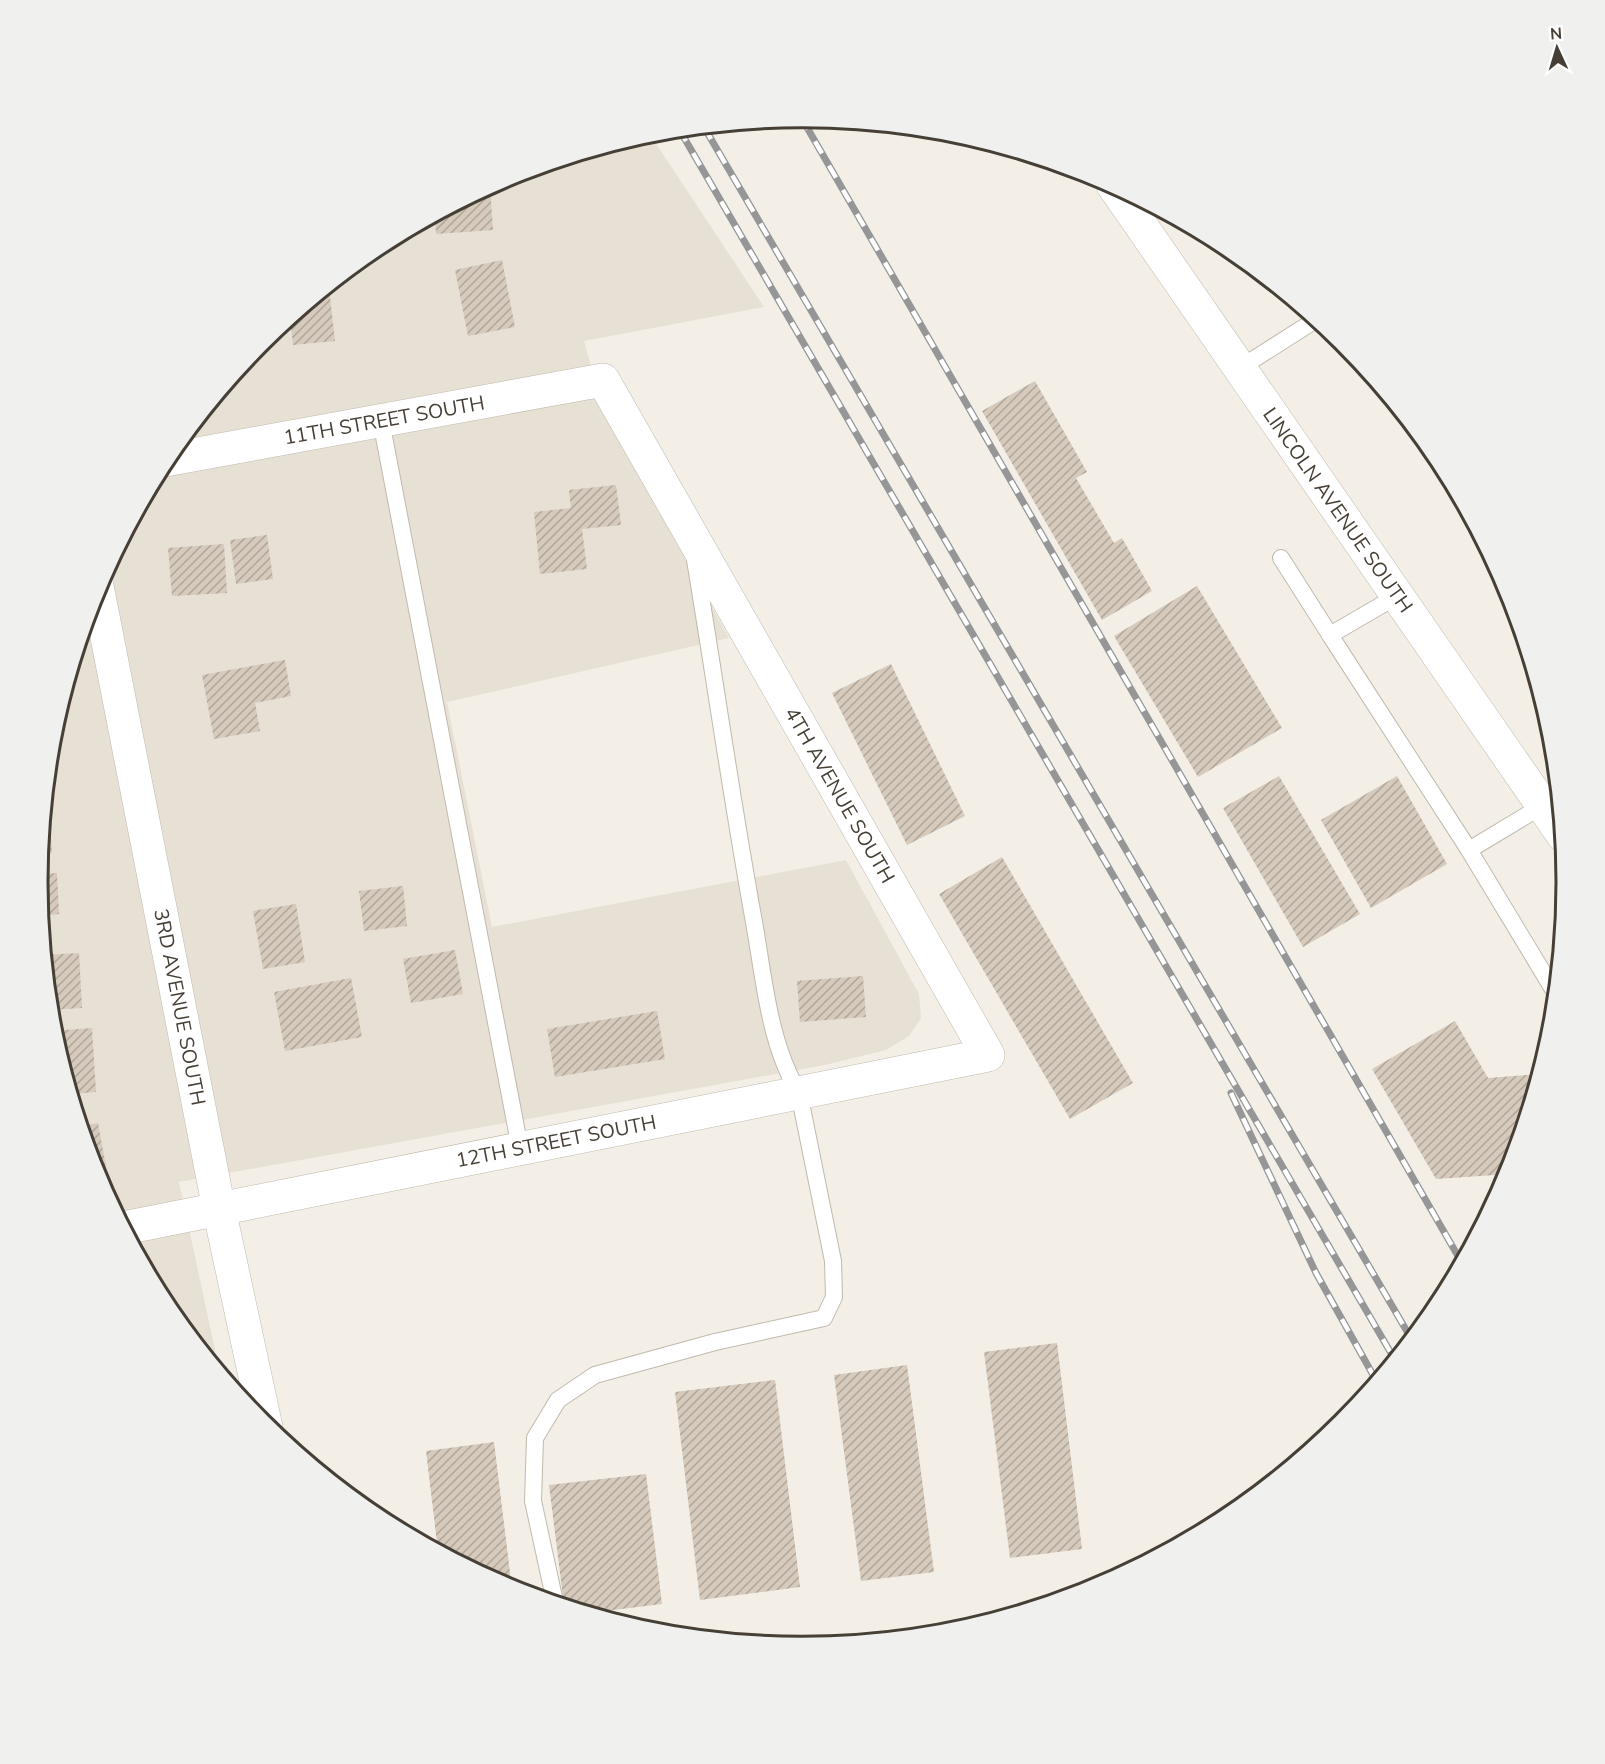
<svg xmlns="http://www.w3.org/2000/svg" width="1605" height="1764" viewBox="0 0 1605 1764" font-family="'Nunito Sans',sans-serif">
<style>
.residential{fill:#e7e0d5}
.building{fill:url(#building-hatch)}
.lines{fill:none;stroke-linecap:round;stroke-linejoin:round}
.service-casing{stroke:#c1b9ac;stroke-width:18}
.minor-casing{stroke:#c1b9ac;stroke-width:34}
.tertiary-casing{stroke:#c1b9ac;stroke-width:34}
.service{stroke:#fff;stroke-width:16}
.minor{stroke:#fff;stroke-width:33}
.tertiary{stroke:#fff;stroke-width:33}
.rail-casing{stroke:#969696;stroke-width:7}
.rail{stroke:#fff;stroke-width:4.5;stroke-dasharray:14;stroke-linecap:butt}
.labels{text-anchor:middle;stroke-width:4.5;stroke-linejoin:round;paint-order:stroke}
.street-label{font-size:20px;fill:#463f36;stroke:#fff}
.rim{fill:none;stroke:#463f36;stroke-width:3}
</style>
<defs>
<pattern id="building-hatch" width="6" height="6" patternUnits="userSpaceOnUse" patternTransform="scale(1.5)"><rect width="6" height="6" fill="#d5cabc"/><path d="M-1 1l2-2M0 6l6-6M5 7l2-2" fill="none" stroke="#afa59a"/></pattern>
</defs>
<rect width="100%" height="100%" fill="#f3efe7"/>
<!-- residential -->
<polygon class="residential" points="649,133 764,307 584,341 604,412 615,428 729,638 447,702 492,927 846,860 919,994 921,1018 909,1036 886,1050 825,1065 179,1182 220,1373 166,1307 96,1174 52,1031 38,882 52,732 96,589 167,457 262,341 378,246 510,175"/>
<!-- building -->
<g class="building">
<polygon points="490,186 493,230 436,234 435,215"/>
<polygon points="502,260 515,327 468,336 455,270"/>
<polygon points="326,288 329,288 335,341 293,345 290,318"/>
<polygon points="1035,381 1087,472 1076,478 1114,543 1122,538 1152,591 1102,620 982,411"/>
<polygon points="616,485 621,525 582,529 587,569 540,574 534,512 571,508 569,490"/>
<polygon points="267,535 273,579 236,584 230,540"/>
<polygon points="224,544 227,593 172,596 168,548"/>
<polygon points="1197,586 1282,728 1198,777 1114,636"/>
<polygon points="285,660 291,696 255,703 260,731 214,739 202,675"/>
<polygon points="891,664 965,816 907,845 832,693"/>
<polygon points="1279,776 1360,914 1303,947 1223,808"/>
<polygon points="1397,776 1447,864 1371,908 1321,820"/>
<polygon points="48,797 52,853 40,854 46,798"/>
<polygon points="1002,857 1133,1083 1070,1119 939,894"/>
<polygon points="57,873 59,914 41,916 38,874"/>
<polygon points="403,886 407,926 364,931 359,891"/>
<polygon points="296,904 305,962 263,969 253,911"/>
<polygon points="455,950 463,994 411,1003 403,959"/>
<polygon points="79,953 82,1008 50,1010 45,955"/>
<polygon points="863,976 866,1017 800,1022 797,981"/>
<polygon points="351,978 362,1037 285,1051 274,992"/>
<polygon points="657,1011 665,1059 555,1077 547,1029"/>
<polygon points="1455,1021 1488,1078 1540,1074 1510,1174 1436,1179 1372,1069"/>
<polygon points="92,1028 96,1092 71,1094 52,1031"/>
<polygon points="98,1123 106,1167 94,1169 81,1127"/>
<polygon points="1057,1343 1082,1549 1010,1558 984,1352"/>
<polygon points="907,1365 934,1572 861,1581 834,1375"/>
<polygon points="775,1380 800,1587 700,1600 675,1392"/>
<polygon points="494,1442 512,1589 438,1551 426,1451"/>
<polygon points="646,1474 662,1604 589,1613 564,1605 549,1485"/>
</g>
<g class="lines">
<!-- service casing -->
<g class="service-casing">
<g id="service">
<polyline points="1240,368 1317,319"/>
<polyline points="381,421 520,1148"/>
<polyline points="1281,558 1330,635"/>
<polyline points="1397,596 1330,635 1469,850 1556,994"/>
<polyline points="1469,850 1542,806"/>
<path d="M555 1602 533 1501 535 1438 558 1400 595 1375 715 1342 824 1318 834 1297 833 1261 799 1093C769 1044 764 978 754 922 732 802 715 680 695 560"/>
</g>
</g>
<!-- minor casing -->
<g class="minor-casing">
<g id="minor">
<polyline points="97,586 219,1209 266,1427"/>
<polyline points="124,1228 988,1055 603,380 165,460"/>
</g>
</g>
<!-- tertiary casing -->
<g class="tertiary-casing">
<polyline id="tertiary" points="1113,185 1563,835"/>
</g>
<!-- service -->
<use href="#service" class="service"/>
<!-- minor -->
<use href="#minor" class="minor"/>
<!-- tertiary -->
<use href="#tertiary" class="tertiary"/>
<!-- rail casing -->
<g class="rail-casing">
<g id="rail">
<polyline points="801,117 1462,1263"/>
<polyline points="704,127 1412,1340"/>
<polyline points="679,129 1395,1360"/>
<polyline points="1231,1093 1316,1273 1377,1382"/>
</g>
</g>
<!-- rail -->
<use href="#rail" class="rail"/>
</g>
<g class="labels">
<!-- street labels -->
<g class="street-label">
<text transform="translate(384 420) rotate(-10)" y="7">11TH STREET SOUTH</text>
<text transform="translate(1338 510) rotate(55)" y="7">LINCOLN AVENUE SOUTH</text>
<text transform="translate(840 795) rotate(60)" y="7">4TH AVENUE SOUTH</text>
<text transform="translate(180 1007) rotate(79)" y="7">3RD AVENUE SOUTH</text>
<text transform="translate(556 1141) rotate(-11)" y="7">12TH STREET SOUTH</text>
</g>
</g>
<!-- crop -->
<path d="M0 0H1605V1764H0ZM48 882a754 754 0 1 1 1508 0a754 754 0 1 1-1508 0Z" fill="#f0f0ef" fill-rule="evenodd"/>
<path class="rim" d="M48 882a754 754 0 1 1 1508 0a754 754 0 1 1-1508 0Z"/>
<!-- north arrow -->
<g transform="translate(1557 48) rotate(356)" stroke="#ffffff" stroke-width="4.5" paint-order="stroke">
<path d="M0-4.5L10 22L0 15L-10 22Z" fill="#463f36"/>
<text y="-9" font-size="16" font-weight="bold" text-anchor="middle" fill="#463f36">N</text>
</g>
</svg>
